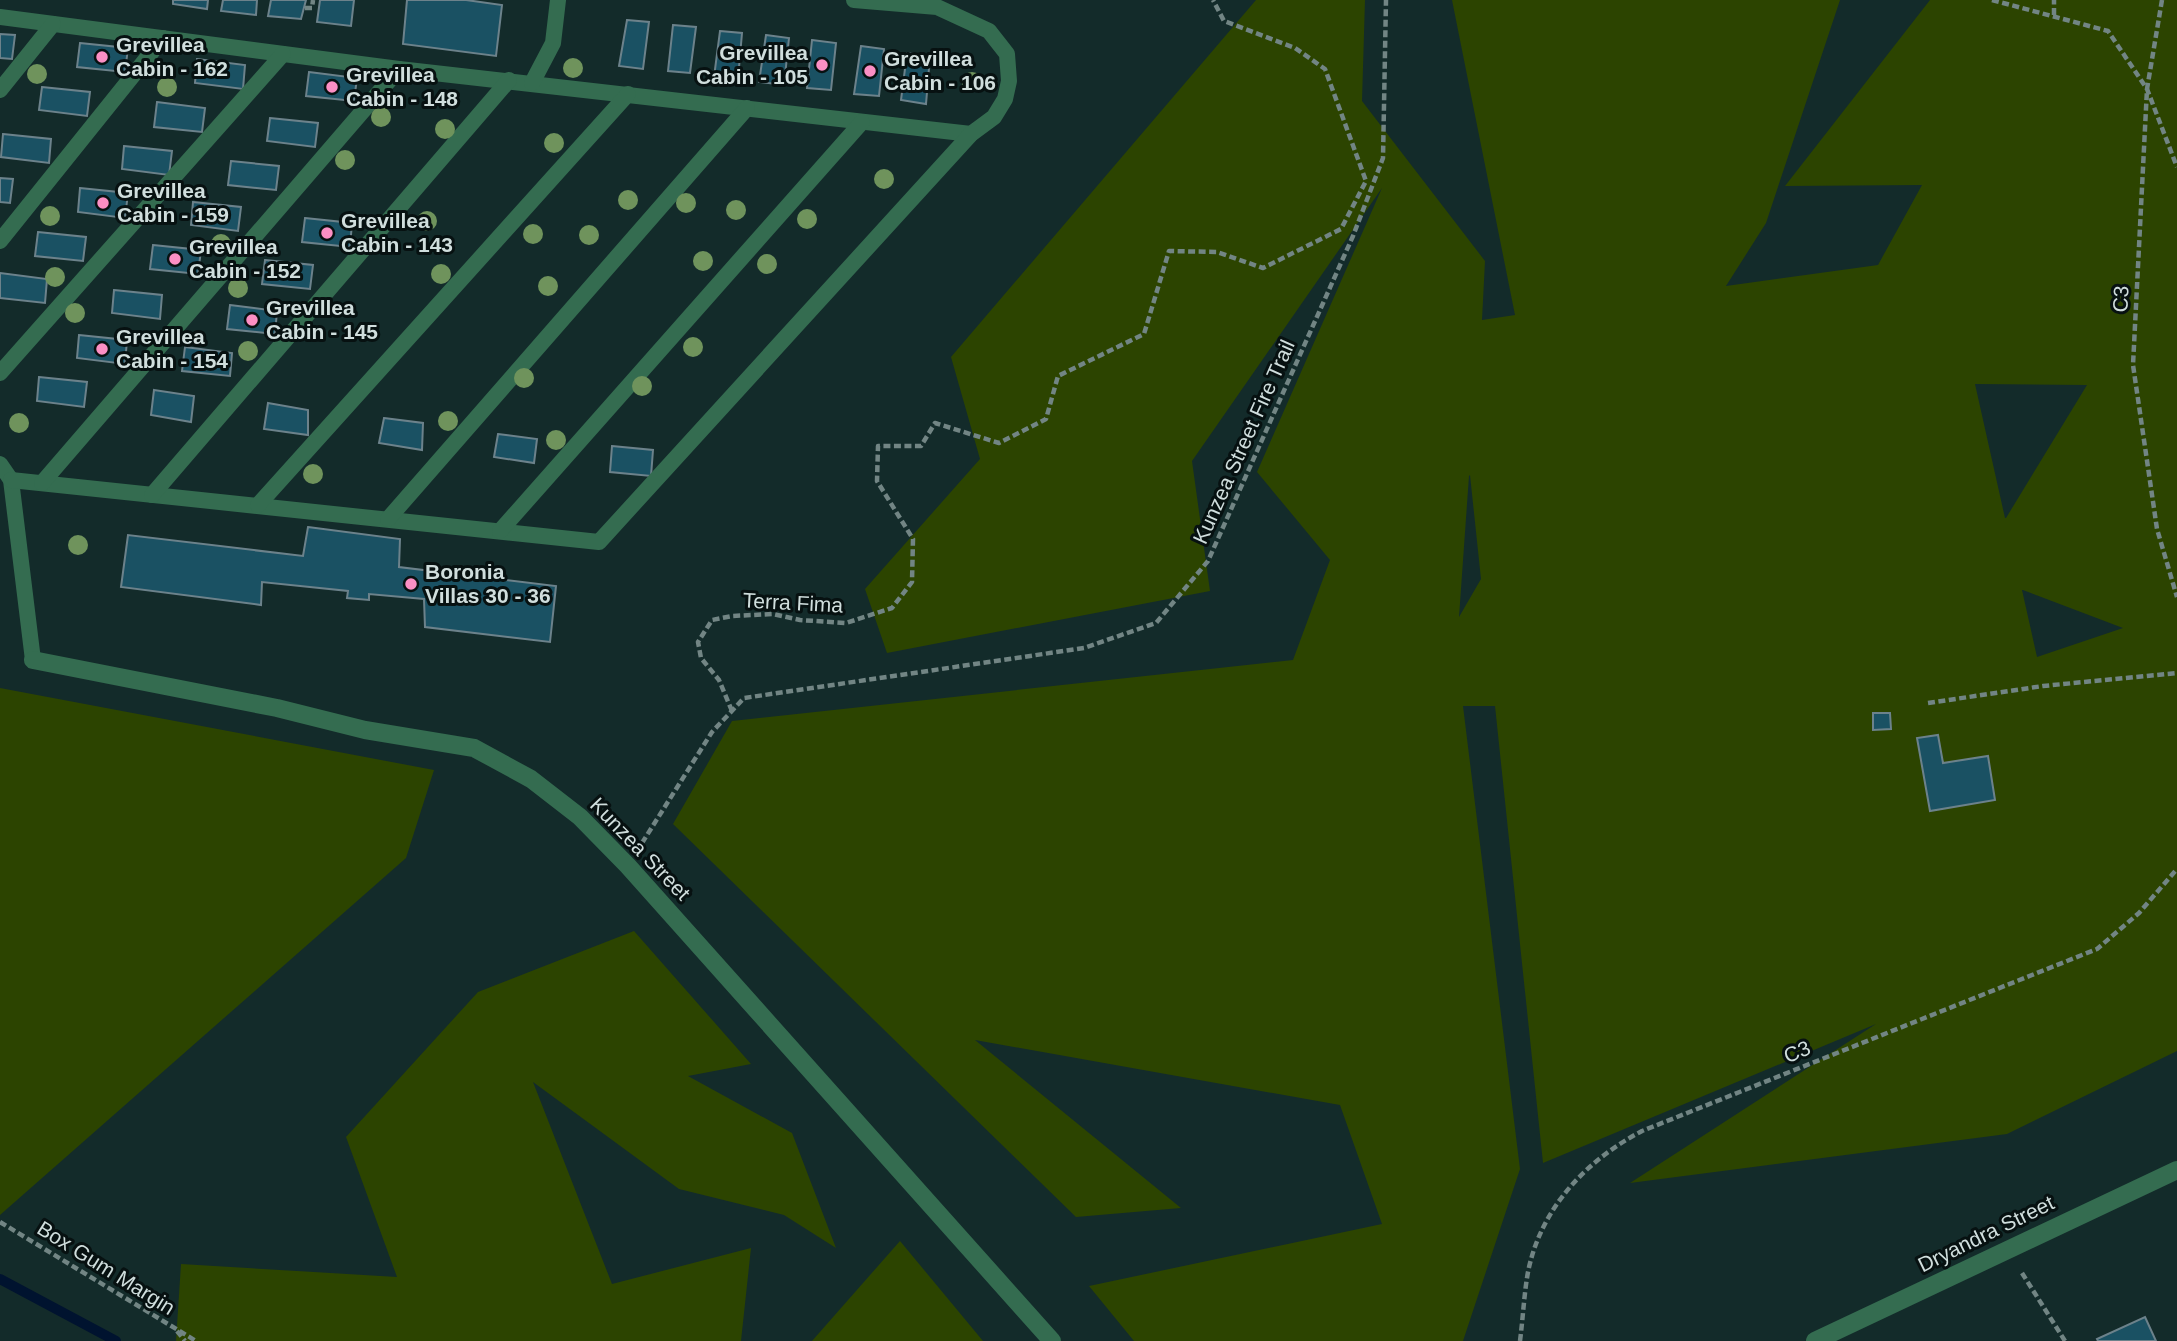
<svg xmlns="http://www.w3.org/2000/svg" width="2177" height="1341" viewBox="0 0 2177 1341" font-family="Helvetica,sans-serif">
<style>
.green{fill:#2c4400;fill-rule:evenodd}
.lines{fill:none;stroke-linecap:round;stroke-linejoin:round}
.stream{stroke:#00132f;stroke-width:10}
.building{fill:#1a5163;stroke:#6c828b;stroke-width:2}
.path{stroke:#728584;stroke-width:4.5;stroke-dasharray:7 3.5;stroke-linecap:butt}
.service{stroke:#346c50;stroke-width:16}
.minor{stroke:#346c50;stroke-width:18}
.tertiary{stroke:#346c50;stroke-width:18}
.tree{fill:#6f935c}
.poi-dot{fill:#fb8fc4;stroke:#071111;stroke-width:2.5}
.labels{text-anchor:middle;stroke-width:6;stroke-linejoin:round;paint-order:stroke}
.poi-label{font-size:21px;font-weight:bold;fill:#d0dedd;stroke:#071111;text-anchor:start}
.street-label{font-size:21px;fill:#d0dedd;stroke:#071111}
</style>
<rect width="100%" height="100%" fill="#132b2a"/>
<!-- green -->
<g class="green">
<path d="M1256 0H1365L1362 101 1485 261 1482 320 1515 315 1452 0H1840L1766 223 1726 286 1878 265 1922 185 1785 186 1930 0H2177V1051L2007 1134 1630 1183 1876 1024 1543 1163 1495 706H1463L1520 1169 1463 1341H1134L1089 1286 1382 1224 1340 1105 975 1040 1181 1208 1076 1217 673 824 732 721 1293 660 1330 560 1257 472 1382 188 1192 461 1210 591 887 653 865 589 980 459 951 357ZM1975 384 2087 385 2006 518H2005ZM1470 475 1481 579 1459 617 1469 476ZM2022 590H2023L2123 628 2037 657Z"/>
<polygon points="0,688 434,770 406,858 0,1215"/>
<polygon points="634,931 751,1064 688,1076 792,1133 836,1248 784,1215 679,1189 533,1082 612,1284 751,1248 741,1341 176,1341 181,1264 397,1277 346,1137 478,992"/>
<polygon points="900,1241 983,1341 812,1341"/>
</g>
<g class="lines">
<!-- stream -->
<polyline class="stream" points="0,1279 116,1341"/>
</g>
<!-- building -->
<g class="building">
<polygon points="173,0 208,0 207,9 173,4"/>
<polygon points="223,0 257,0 256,15 221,11"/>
<polygon points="271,0 306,0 301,19 268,16"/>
<polygon points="320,0 354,0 351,26 317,22"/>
<polygon points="407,0 466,0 502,5 496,56 403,44"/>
<polygon points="627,20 649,22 643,69 619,66"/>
<polygon points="673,25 696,27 690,73 668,71"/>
<polygon points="720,31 742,33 738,79 714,77"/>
<polygon points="0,34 15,35 12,59 0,58"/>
<polygon points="766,35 789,38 784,85 759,82"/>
<polygon points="812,40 836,43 831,90 807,88"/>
<polygon points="80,43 128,48 125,72 77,67"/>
<polygon points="861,46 884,49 879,96 854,94"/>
<polygon points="907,53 930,56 926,104 901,100"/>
<polygon points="197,59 245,65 243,89 195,83"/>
<polygon points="309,72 357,78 354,101 306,96"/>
<polygon points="42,87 90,92 87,116 39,110"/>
<polygon points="157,102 205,108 202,132 154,127"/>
<polygon points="270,118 318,123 315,147 267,141"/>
<polygon points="3,134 51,139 49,163 1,157"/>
<polygon points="124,146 172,151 169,175 122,169"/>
<polygon points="231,161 279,166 276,190 228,185"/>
<polygon points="0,178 13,179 10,203 0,202"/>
<polygon points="80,188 128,193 125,218 78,212"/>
<polygon points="193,202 241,207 238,231 191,225"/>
<polygon points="305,218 352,223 350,247 302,242"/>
<polygon points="38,232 86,237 83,261 35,256"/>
<polygon points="153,245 201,250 198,274 150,269"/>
<polygon points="265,260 313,265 310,289 262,284"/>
<polygon points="0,273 47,279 45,303 0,298"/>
<polygon points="114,290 162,295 160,319 112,313"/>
<polygon points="230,305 277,311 275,334 227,329"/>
<polygon points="79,335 127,340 125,364 77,358"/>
<polygon points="185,347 232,353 230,376 182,371"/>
<polygon points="39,377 87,382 84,407 37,401"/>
<polygon points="154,390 194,396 191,422 151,415"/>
<polygon points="268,403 308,410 308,435 264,429"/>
<polygon points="384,418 423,423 422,450 379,443"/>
<polygon points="498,434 537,439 534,463 494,457"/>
<polygon points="612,446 653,450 651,476 610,472"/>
<polygon points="308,527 400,539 399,567 556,586 550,642 425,627 424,599 369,594 369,600 347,598 348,591 262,582 261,605 121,587 128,535 303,556"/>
<polygon points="1873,713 1890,713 1891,729 1873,730"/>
<polygon points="1938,735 1943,763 1988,756 1995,800 1930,811 1917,738"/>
<polygon points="2145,1317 2156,1341 2098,1341 2097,1339"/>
</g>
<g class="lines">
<!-- path -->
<g class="path">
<polyline points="1992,0 2108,31 2147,89 2177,167"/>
<polyline points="2162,0 2147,89 2133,365 2157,529 2177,597"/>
<polyline points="305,8 312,8 313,0"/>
<polyline points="2054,15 2054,0"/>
<polyline points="1928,703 2043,686 2177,673"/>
<polyline points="732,711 719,680 701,658 698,642 712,620 732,616 773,614 800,620 846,623 892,608 912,582 913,539 877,481 878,446 921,446 935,423 999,443 1046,419 1058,376 1144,334 1169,251 1217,252 1263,268 1341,229 1366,181 1325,69 1295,48 1224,21 1213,0"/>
<polyline points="642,843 712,732 744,698 1084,648 1156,623 1208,561 1353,236 1383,158 1386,0"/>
<polyline points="0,1222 196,1341"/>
<polyline points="2022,1273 2065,1341"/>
<polyline points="177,1331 185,1341"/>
<path d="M1520 1341C1523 1318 1524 1294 1528 1272 1541 1207 1587 1160 1642 1131L2097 949 2139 913 2177 869"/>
</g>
<!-- service -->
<g class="service">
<polyline points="0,17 399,69 971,134"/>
<polyline points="532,83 553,43 558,0"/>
<polyline points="0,90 53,24"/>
<polyline points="0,241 163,38"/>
<polyline points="0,373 283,54"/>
<polyline points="0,464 11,480 33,660"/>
<polyline points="11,480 599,542 971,134 994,117 1005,99 1009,81 1007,54 989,31 937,7 854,0"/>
<polyline points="42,483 399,69"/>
<polyline points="152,495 509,80"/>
<polyline points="258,505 628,94"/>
<polyline points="388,519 747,108"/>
<polyline points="500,531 862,122"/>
</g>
<!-- minor -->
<polyline class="minor" points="33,660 277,708 365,730 474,748 531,779 580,817 628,866 1052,1341"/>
<!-- tertiary -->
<polyline class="tertiary" points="1815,1341 2177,1170"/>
</g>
<!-- trees -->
<g class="tree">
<circle cx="573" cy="68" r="10"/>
<circle cx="37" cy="74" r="10"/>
<circle cx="972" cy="82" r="10"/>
<circle cx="167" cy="87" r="10"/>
<circle cx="381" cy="117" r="10"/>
<circle cx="445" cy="129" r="10"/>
<circle cx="554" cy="143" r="10"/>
<circle cx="345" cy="160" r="10"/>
<circle cx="884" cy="179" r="10"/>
<circle cx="628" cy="200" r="10"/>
<circle cx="686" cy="203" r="10"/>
<circle cx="736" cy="210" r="10"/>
<circle cx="50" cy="216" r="10"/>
<circle cx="807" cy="219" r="10"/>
<circle cx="427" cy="221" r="10"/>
<circle cx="533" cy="234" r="10"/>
<circle cx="589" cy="235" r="10"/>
<circle cx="221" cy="244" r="10"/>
<circle cx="703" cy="261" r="10"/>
<circle cx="767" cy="264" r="10"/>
<circle cx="441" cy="274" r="10"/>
<circle cx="55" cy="277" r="10"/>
<circle cx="548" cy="286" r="10"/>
<circle cx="238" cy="288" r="10"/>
<circle cx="75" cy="313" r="10"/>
<circle cx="693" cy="347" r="10"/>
<circle cx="248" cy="351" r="10"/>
<circle cx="524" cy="378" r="10"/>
<circle cx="642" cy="386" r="10"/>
<circle cx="448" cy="421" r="10"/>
<circle cx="19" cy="423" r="10"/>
<circle cx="556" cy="440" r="10"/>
<circle cx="313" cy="474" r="10"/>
<circle cx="78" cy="545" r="10"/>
</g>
<!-- markers -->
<g class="poi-dot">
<circle cx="102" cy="57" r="7"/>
<circle cx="822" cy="65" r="7"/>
<circle cx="870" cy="71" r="7"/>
<circle cx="332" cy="87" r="7"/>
<circle cx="103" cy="203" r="7"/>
<circle cx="327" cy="233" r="7"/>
<circle cx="175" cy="259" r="7"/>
<circle cx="252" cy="320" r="7"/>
<circle cx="102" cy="349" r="7"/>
<circle cx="411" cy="584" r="7"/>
</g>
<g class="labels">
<!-- poi labels -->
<g class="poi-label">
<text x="116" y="52">Grevillea<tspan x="116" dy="24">Cabin - 162</tspan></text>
<text x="808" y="60" text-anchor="end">Grevillea<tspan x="808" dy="24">Cabin - 105</tspan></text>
<text x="884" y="66">Grevillea<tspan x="884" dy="24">Cabin - 106</tspan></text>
<text x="346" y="82">Grevillea<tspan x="346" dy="24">Cabin - 148</tspan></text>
<text x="117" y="198">Grevillea<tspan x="117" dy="24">Cabin - 159</tspan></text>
<text x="341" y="228">Grevillea<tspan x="341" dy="24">Cabin - 143</tspan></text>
<text x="189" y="254">Grevillea<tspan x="189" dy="24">Cabin - 152</tspan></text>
<text x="266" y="315">Grevillea<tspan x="266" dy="24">Cabin - 145</tspan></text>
<text x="116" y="344">Grevillea<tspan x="116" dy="24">Cabin - 154</tspan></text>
<text x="425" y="579">Boronia<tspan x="425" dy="24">Villas 30 - 36</tspan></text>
</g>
<!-- street labels -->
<g class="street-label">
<text transform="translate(2121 299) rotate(-87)" y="7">C3</text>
<text transform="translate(1244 442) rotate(-66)" y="7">Kunzea Street Fire Trail</text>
<text transform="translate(793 603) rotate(3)" y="7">Terra Fima</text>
<text transform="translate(640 849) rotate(46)" y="7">Kunzea Street</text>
<text transform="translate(1797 1052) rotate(-22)" y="7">C3</text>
<text transform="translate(1986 1234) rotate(-26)" y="7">Dryandra Street</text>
<text transform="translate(106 1268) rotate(32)" y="7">Box Gum Margin</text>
</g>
</g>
</svg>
